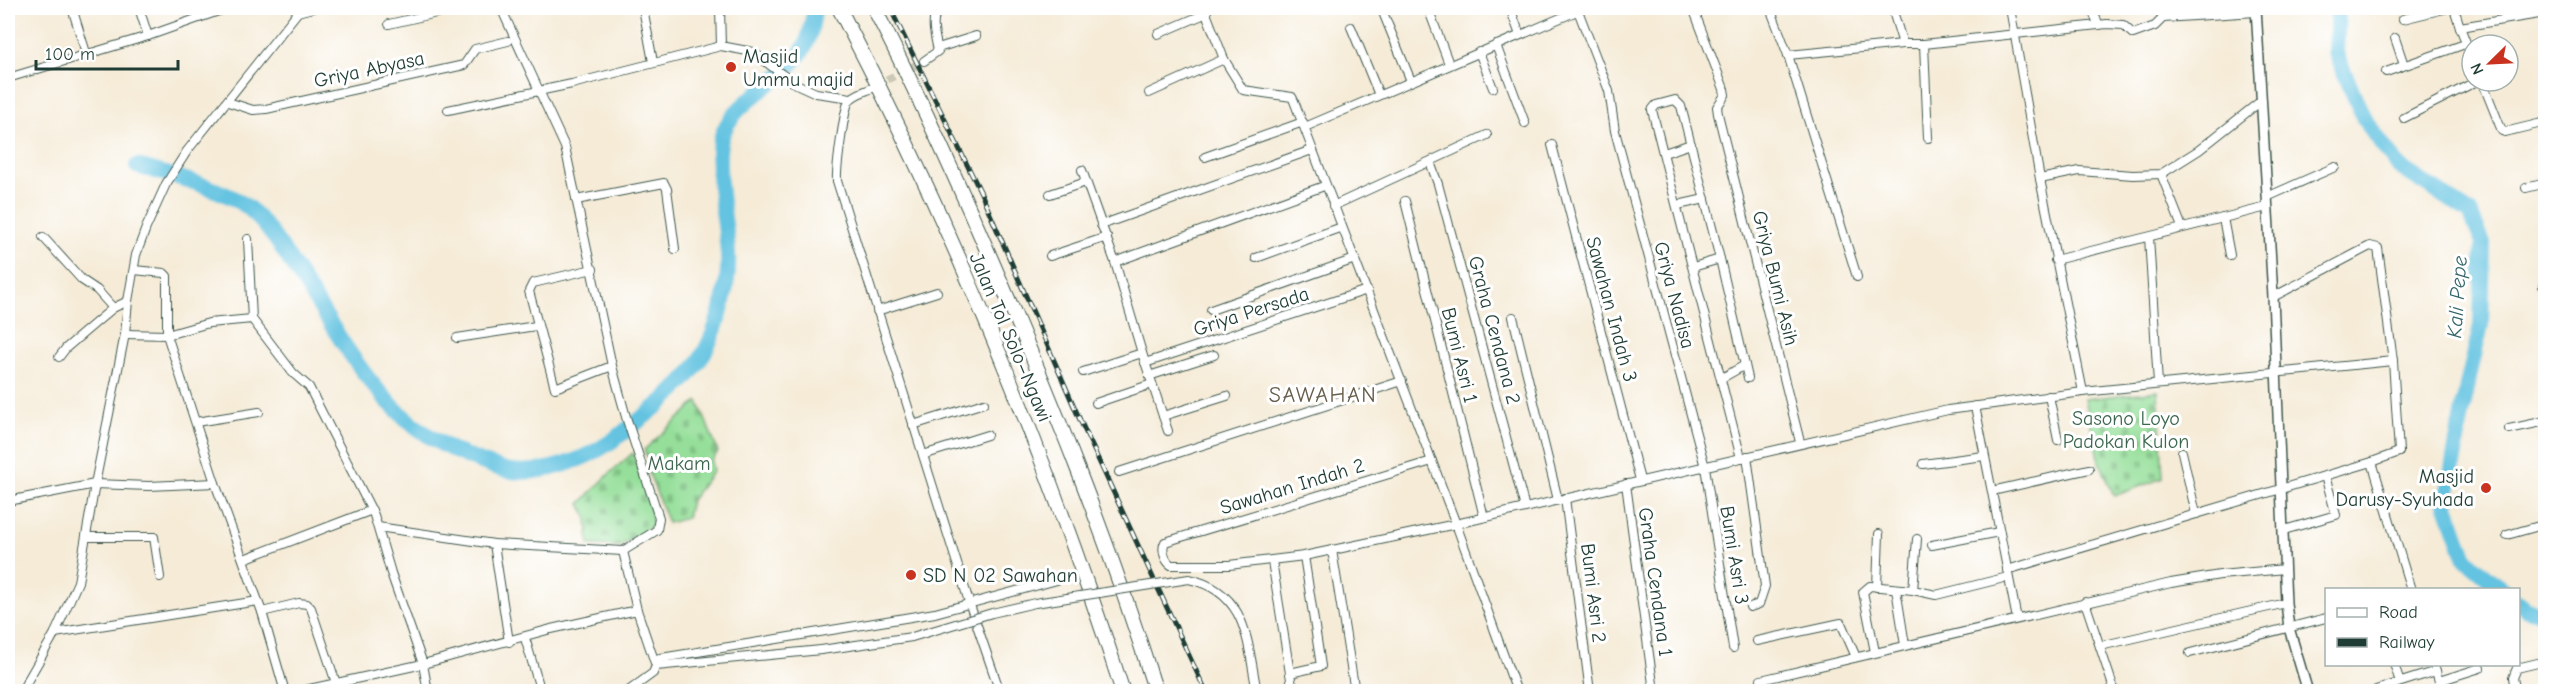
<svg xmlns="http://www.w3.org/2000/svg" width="2553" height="699" viewBox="0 0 2553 699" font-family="'Comic Neue',sans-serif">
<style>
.cemetery{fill:url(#cemetery-stones);stroke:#5a8e67;stroke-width:1.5}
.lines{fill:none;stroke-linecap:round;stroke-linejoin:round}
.river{stroke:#63c3e1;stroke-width:16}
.minor-tunnel{stroke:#cac8b6;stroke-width:8;stroke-dasharray:8 4;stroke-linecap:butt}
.minor-casing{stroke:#3f574c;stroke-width:10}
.tertiary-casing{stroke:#3f574c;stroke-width:12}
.motorway-casing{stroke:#3f574c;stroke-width:16}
.minor{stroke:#fff;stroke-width:8}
.tertiary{stroke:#fff;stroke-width:9}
.motorway{stroke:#fff;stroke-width:14}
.rail-casing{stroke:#1f3d34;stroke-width:5}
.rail{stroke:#fff;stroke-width:3;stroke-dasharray:9;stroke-linecap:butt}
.minor-bridge-casing{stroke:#3f574c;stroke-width:10;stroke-linecap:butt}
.minor-bridge{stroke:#fff;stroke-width:8}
.poi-dot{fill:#c8321e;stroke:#fff;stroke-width:2}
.labels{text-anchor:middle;stroke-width:6;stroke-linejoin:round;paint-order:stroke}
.poi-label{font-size:20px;fill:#1f3d34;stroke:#fff;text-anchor:start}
.street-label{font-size:20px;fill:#1f3d34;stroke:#fff}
.park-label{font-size:20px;fill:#3c664e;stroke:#fff}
.water-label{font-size:21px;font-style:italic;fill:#336568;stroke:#fff}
.quarter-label{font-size:22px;letter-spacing:1.5px;fill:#665d4b;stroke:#fff}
</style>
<defs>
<pattern id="cemetery-stones" width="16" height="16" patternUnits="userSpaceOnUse" patternTransform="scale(1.5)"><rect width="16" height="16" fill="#95df9a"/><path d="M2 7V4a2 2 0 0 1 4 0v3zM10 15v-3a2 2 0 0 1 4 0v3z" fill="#80c085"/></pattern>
</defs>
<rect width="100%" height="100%" fill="#fff"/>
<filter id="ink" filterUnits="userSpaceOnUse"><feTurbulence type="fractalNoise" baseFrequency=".0167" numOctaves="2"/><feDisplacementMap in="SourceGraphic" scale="12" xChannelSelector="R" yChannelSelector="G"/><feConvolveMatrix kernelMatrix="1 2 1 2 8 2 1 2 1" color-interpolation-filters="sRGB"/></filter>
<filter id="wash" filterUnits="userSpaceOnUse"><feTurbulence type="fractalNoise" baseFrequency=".008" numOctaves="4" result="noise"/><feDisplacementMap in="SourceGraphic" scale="24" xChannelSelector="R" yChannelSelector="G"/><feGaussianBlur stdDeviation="1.35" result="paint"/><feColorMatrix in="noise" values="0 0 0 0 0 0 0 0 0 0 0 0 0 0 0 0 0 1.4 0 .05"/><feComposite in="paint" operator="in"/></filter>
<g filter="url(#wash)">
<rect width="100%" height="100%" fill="#f5ebd7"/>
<!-- cemetery -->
<g class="cemetery">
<polygon points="2158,391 2163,478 2114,496 2098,457 2085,399"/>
<polygon points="698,401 718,452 711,461 713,471 691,500 687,518 668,523 646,465 648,459 644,450"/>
<polygon points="633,453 652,513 652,526 620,546 589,545 587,517 580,504 611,472"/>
</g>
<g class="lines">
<!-- river -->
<g class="river">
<polyline points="2338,8 2336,53 2364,119 2398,166 2470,213 2483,243 2481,325 2467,386 2446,503 2466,559 2503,590"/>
<path d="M137 166C169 175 229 189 252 211 272 231 287 256 302 279 354 359 389 431 484 463 493 466 502 470 511 471 544 475 585 460 612 441 640 420 680 391 699 361 717 334 730 286 728 254 726 220 717 186 719 152 721 103 779 88 802 51 810 39 813 21 814 8"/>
<polyline points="2518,602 2527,609 2546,614"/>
</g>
</g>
</g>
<g filter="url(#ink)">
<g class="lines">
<!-- minor-tunnel -->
<polyline class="minor-tunnel" points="876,85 924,61"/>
<!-- minor casing -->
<g class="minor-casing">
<g id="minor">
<polyline points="72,8 87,56"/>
<polyline points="139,8 148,36"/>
<polyline points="501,8 565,147 612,366 626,417 659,518 657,530 623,551 637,610"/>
<polyline points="643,8 653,62"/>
<polyline points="720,8 721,46"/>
<polyline points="1204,8 1224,59 1243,90 1292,97 1294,101 1456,524 1517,692"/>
<polyline points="1428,8 1449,64"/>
<polyline points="1510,8 1520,35"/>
<polyline points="1577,8 1609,91 1615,131 1705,467 1733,648"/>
<polyline points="1693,8 1724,89 1725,95 1717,107 1718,114 1800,442"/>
<polyline points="1770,8 1788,55 1903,44 1924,44 2107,24 2123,25 2133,34 2155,26 2163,18 2256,12"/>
<polyline points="1892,8 1903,44"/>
<polyline points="2010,8 2040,179 2083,392"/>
<polyline points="2091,8 2099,25"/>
<polyline points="2159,8 2163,18"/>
<polyline points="2454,8 2460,27"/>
<polyline points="297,12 313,8"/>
<polyline points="1384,15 1411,81"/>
<polyline points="2403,19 2448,8"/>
<polyline points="389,24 458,8"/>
<polyline points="1351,27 1379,95"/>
<polyline points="1158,34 1207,13"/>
<polyline points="2395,38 2404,65"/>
<polyline points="1924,44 1928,138"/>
<polyline points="1496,45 1525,123"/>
<polyline points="938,48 976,36"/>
<polyline points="1479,52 1493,88"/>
<polyline points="1788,55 1857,277"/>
<polyline points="2472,58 2460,27 2539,14 2546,16"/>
<path d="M924 61 938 51C935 35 930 22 938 8"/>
<polyline points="2386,72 2465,44"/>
<polyline points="8,78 148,36 227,8"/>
<polyline points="2482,81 2502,131 2505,132 2546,122"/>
<path d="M870 89C863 92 853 95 849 101 844 109 836 170 837 181L970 605 1000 692"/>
<polyline points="1149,93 1224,59"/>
<polyline points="228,102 253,110 266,109 464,65 475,49 508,41"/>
<polyline points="448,110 572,84 721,46 753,52 792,82 816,93 851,98"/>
<polyline points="2404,118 2477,81"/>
<polyline points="1305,127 1584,8"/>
<polyline points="1552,145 1640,480"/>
<polyline points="1664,153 1691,144"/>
<polyline points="1205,157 1303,122"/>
<polyline points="1430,162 1438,184 1525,508"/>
<polyline points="1082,170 1115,262"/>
<polyline points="2161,174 2182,227"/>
<polyline points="2040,179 2079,171 2133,175 2161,174 2199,150 2261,101"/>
<polyline points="2526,188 2546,183"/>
<polyline points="1050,194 1086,182"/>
<polyline points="2267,197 2335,167"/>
<polyline points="576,200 664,183 667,189 675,249"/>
<polyline points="1405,201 1484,517"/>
<polyline points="1678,205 1705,199"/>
<polyline points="1333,206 1487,135"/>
<polyline points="2223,218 2230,255"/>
<polyline points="1101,225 1312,150"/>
<polyline points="43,237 82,280 97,290 113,308 128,301"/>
<polyline points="2149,237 2158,384"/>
<polyline points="248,239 252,319"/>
<polyline points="1050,256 1107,237"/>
<polyline points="1256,258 1342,227"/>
<polyline points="1720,259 1681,106 1675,100 1656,105 1652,110 1741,458"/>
<polyline points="2055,260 2267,207"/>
<polyline points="1693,267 1720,259 1748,378"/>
<polyline points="593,269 533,283 529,291 555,388 612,366"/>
<polyline points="134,270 164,273 167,276 167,335 209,323 252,319 293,373 309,387 374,515 391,573 423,664 428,692"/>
<polyline points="2543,286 2546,285"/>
<polyline points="1211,310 1355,259"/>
<polyline points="877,311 937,292"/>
<polyline points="1513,317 1558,500"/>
<polyline points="125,334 167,335 215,483 262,612 285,692"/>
<polyline points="457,338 536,326"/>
<polyline points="59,357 66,348 113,308"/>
<polyline points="1145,363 1367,290"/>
<polyline points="1083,372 1142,353"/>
<polyline points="1149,376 1214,355"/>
<polyline points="1722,378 1745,365"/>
<polyline points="2049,396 2058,440"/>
<polyline points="1096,403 1152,384"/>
<polyline points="1975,406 2017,619"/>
<polyline points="1163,416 1227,396"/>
<polyline points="196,422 259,412"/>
<polyline points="913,425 984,403"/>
<polyline points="2509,429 2546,421"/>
<polyline points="1168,431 1142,353 1115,262 1324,186"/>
<polyline points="2182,452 2196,514"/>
<polyline points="923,455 987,435"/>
<polyline points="1747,456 1765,586 1759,604 1750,607"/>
<path d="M1432 461 1165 542C1161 549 1165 561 1171 565H1229L1304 556 1456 524 1948 410 2083 392 2393 361"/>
<polyline points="2372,462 2411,590"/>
<polyline points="1923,464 1984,456"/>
<polyline points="1119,472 1402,381"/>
<polyline points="1626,484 1653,684"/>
<polyline points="1992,491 2089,469"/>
<polyline points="1565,498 1590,692"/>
<polyline points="8,501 95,484 149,486 215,483"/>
<polyline points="378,527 494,544 623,551"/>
<polyline points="2284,530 2336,515 2325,476"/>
<polyline points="2507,535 2546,524"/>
<polyline points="86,537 154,537 160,577"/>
<polyline points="494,544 509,642"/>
<polyline points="1932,545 1999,532"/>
<polyline points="1332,550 1355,692"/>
<polyline points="244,559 372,510"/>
<polyline points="1272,561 1293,692"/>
<polyline points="2007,570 2372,462 2399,452 2393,361 2378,248 2370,246 2273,297"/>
<polyline points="1877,587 1879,534"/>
<polyline points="1896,589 1905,645"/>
<polyline points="1913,590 1917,539"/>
<polyline points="2085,602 2115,692"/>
<polyline points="262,612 299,603 307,604 311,608 336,683"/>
<polyline points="55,633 258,601"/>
<polyline points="525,638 541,692"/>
<polyline points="1757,641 1841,623 1856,657"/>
<polyline points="2100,646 2286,603"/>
<polyline points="1875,652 1863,592 1870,586 1913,590 1936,595 2008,577"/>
<polyline points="2190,653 2326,618"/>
<polyline points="655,659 935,613 1057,580"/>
<polyline points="2394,664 2400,682"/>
<polyline points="2434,664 2442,692"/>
<polyline points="656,666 821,650"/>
<polyline points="1290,673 1321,666 1304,556"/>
<polyline points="1761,680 2171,583 2220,575 2285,569"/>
<polyline points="2439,681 2480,668"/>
<polyline points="8,690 10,692"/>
<polyline points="2376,690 2436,671"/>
<polyline points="21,692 55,633 78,582 95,484 125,334 128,301 136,255 146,228 166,184 187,151 301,8"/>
<polyline points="296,692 423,664 551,629 637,610 656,666 653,673 627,692"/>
<polyline points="2516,692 2513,678 2517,668 2546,661"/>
</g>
</g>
<!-- tertiary casing -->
<g class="tertiary-casing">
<polyline id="tertiary" points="2256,8 2273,297 2286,603 2289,628 2308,692"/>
</g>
<!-- motorway casing -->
<g class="motorway-casing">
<g id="motorway">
<path d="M839 8C953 226 1047 457 1123 692"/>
<path d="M874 8C915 87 952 169 987 250 1050 395 1109 541 1156 692"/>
</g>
</g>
<!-- minor -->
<use href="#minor" class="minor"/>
<!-- tertiary -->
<use href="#tertiary" class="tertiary"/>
<!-- motorway -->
<use href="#motorway" class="motorway"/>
<!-- rail casing -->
<g class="rail-casing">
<polyline id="rail" points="890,8 981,193 1080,420 1206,692"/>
</g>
<!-- rail -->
<use href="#rail" class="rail"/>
<!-- minor-bridge casing -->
<g class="minor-bridge-casing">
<path id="minor-bridge" d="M821 650 912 637 992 613 1035 603 1189 579C1248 592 1247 642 1257 692"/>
</g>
<!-- minor-bridge -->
<use href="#minor-bridge" class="minor-bridge"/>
</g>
</g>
<!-- markers -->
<g class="poi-dot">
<circle cx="731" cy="67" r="6"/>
<circle cx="2486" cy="488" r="6"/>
<circle cx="911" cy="575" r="6"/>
</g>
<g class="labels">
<!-- poi labels -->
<g class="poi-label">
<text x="743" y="63">Masjid<tspan x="743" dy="23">Ummu majid</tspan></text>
<text x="2474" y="483" text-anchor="end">Masjid<tspan x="2474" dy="23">Darusy-Syuhada</tspan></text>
<text x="923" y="582">SD N 02 Sawahan</text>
</g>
<!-- street labels -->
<g class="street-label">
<text transform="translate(369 69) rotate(-12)" y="7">Griya Abyasa</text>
<text transform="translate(1776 278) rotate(76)" y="7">Griya Bumi Asih</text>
<text transform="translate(1675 295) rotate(75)" y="7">Griya Nadisa</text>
<text transform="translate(1612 309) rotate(75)" y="7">Sawahan Indah 3</text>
<text transform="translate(1251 311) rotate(-18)" y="7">Griya Persada</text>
<text transform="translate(1495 330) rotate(75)" y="7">Graha Cendana 2</text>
<text transform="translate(1011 337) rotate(67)" y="7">Jalan Tol Solo–Ngawi</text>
<text transform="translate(1460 355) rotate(76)" y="7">Bumi Asri 1</text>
<text transform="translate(1292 486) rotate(-17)" y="7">Sawahan Indah 2</text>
<text transform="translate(1735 555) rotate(81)" y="7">Bumi Asri 3</text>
<text transform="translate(1656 582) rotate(82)" y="7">Graha Cendana 1</text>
<text transform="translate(1594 593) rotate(83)" y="7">Bumi Asri 2</text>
</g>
<!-- park labels -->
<g class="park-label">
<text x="2126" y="425">Sasono Loyo<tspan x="2126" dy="23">Padokan Kulon</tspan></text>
<text x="679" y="470">Makam</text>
</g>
<!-- water labels -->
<g class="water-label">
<text transform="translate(2457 297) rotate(-86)" y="7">Kali Pepe</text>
</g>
<!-- quarter labels -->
<g class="quarter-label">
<text x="1323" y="402">SAWAHAN</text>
</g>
</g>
<!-- margin -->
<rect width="2553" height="699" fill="none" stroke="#fff" stroke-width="30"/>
<!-- legend -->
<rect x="2325" y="588" width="195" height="78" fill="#ffffff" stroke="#a5b1ae" stroke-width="1.5"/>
<rect x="2337" y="608" width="30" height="9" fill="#ffffff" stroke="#a5b1ae" stroke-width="1.5"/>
<text x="2379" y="618" font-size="18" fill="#1f3d34">Road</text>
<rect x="2337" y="638" width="30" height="9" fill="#1f3d34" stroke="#a5b1ae" stroke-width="1.5"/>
<text x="2379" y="648" font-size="18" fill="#1f3d34">Railway</text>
<!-- north arrow -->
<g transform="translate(2490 63) rotate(246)"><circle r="28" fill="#ffffff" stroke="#a5b1ae" stroke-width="1.5"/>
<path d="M0-4.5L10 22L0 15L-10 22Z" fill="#c8321e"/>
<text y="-9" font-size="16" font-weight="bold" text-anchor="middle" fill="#1f3d34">N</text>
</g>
<!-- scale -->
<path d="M36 60v9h142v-9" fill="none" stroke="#1f3d34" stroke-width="3"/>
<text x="45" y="60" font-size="18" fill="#1f3d34" stroke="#ffffff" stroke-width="4.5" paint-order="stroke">100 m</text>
</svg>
